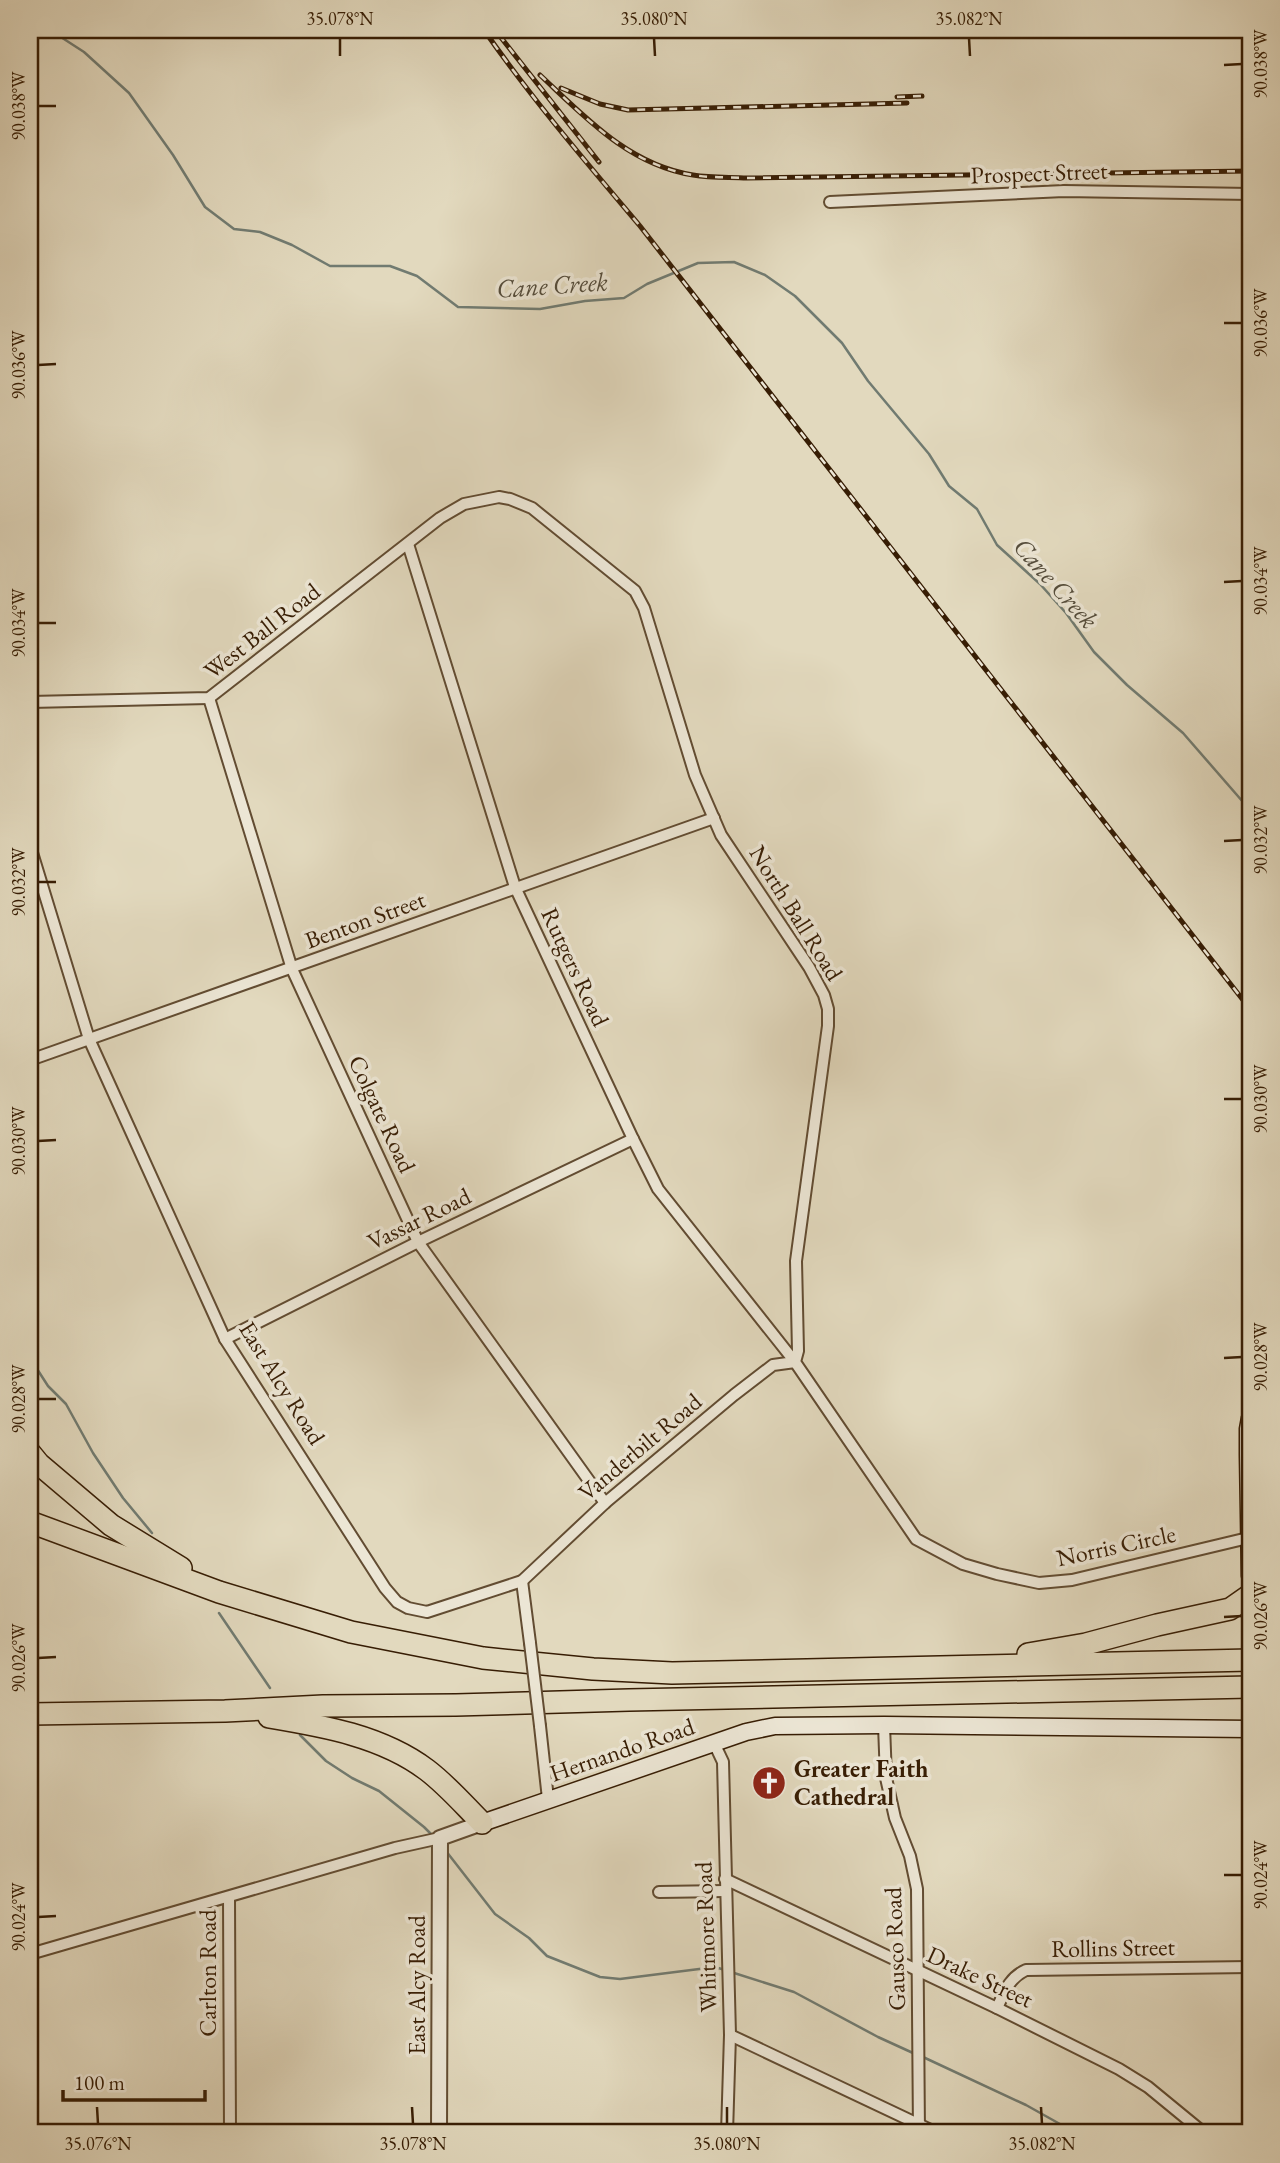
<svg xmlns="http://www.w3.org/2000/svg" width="1280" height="2163" viewBox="0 0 1280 2163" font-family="'EB Garamond',serif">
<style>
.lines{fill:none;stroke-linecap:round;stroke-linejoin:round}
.stream{stroke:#717b71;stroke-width:2.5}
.minor-casing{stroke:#624c32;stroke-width:14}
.tertiary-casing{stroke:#624c32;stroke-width:18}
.secondary-casing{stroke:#371d04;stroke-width:19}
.motorway-casing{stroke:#371d04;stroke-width:24}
.minor{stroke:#ece6d5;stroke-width:10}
.tertiary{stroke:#ece6d5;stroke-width:14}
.secondary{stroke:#ece6d5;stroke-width:16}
.motorway{stroke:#e2d9be;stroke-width:21}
.rail-casing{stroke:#371d04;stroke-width:5}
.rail{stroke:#ece6d5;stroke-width:2.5;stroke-dasharray:8;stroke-linecap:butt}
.minor-bridge-casing{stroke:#624c32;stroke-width:14;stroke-linecap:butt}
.minor-bridge{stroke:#ece6d5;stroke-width:10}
.ticks{fill:none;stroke:#371d04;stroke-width:2.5}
.labels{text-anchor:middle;stroke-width:7;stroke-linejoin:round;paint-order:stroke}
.street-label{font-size:24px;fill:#371d04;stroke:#ece6d5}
.poi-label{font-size:24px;font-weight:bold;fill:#371d04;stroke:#ece6d5;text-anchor:start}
.water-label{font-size:26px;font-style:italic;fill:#544c3b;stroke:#ece6d5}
.neatline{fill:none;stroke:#371d04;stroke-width:2.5}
.ticks-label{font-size:18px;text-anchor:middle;fill:#371d04}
</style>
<rect width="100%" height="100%" fill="#e2d9be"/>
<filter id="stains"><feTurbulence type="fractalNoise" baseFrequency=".00286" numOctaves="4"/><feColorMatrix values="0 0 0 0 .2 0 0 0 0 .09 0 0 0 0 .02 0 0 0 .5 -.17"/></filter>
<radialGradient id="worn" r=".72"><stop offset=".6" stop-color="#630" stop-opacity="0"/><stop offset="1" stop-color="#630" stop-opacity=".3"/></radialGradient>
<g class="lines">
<!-- stream -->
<g class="stream">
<polyline points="50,30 84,52 129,93 173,155 205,207 234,229 260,232 292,245 330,266 390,266 417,276 458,307 540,309 585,301 624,298 647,284 698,263 734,262 765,275 795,296 842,343 868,381 929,454 949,486 977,509 997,545 1040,584 1066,613 1094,652 1127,685 1183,733 1250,810"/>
<polyline points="30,1358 48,1386 66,1404 93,1453 123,1498 152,1533"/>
<polyline points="219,1613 270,1688"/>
<polyline points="300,1735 326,1761 352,1778 379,1791 424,1827 433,1836"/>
<polyline points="446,1851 495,1914 529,1938 547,1956 600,1977 620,1979 715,1967 725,1970"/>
<polyline points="731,1972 794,1992 878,2037 913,2053"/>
<polyline points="923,2057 1026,2105 1076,2133"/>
</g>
<!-- minor casing -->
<g class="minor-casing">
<g id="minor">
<polyline points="830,202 1064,191 1250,194"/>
<polyline points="408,544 515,887 633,1139 658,1189 795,1362"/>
<polyline points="209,698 292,969 418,1242 605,1503"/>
<polyline points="30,702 209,698 440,518 464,504 499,497 510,499 532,508 635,591 644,608 695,775 721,835 809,967 824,995 828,1009 828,1026 796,1261 798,1351 795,1362 916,1539 963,1564 997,1574 1039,1583 1072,1580 1248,1538"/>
<polyline points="30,846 89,1039 225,1339 385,1588 397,1602 408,1608 427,1612 522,1581 605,1503 734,1395 773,1365 795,1362"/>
<polyline points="30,1060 714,818"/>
<polyline points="225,1339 418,1242 633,1139"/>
<polyline points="522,1581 530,1643"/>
<polyline points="884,1725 886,1778 895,1818 910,1856 917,1889 919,2133"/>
<polyline points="540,1726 548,1799"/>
<polyline points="714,1743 723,1762 730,2035 727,2133"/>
<polyline points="725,1879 997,2008 1119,2069 1148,2087 1204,2133"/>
<polyline points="659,1892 725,1891"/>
<polyline points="229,1897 230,2133"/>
<polyline points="30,1954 395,1848 440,1838"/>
<path d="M997 2008C1005 1991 1009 1978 1026 1970L1250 1967"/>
<polyline points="730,2035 937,2133"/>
</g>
</g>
<!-- tertiary casing -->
<g class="tertiary-casing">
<polyline id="tertiary" points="439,2133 440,1838 482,1823"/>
</g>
<!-- secondary casing -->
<g class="secondary-casing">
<g id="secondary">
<polyline points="1250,1418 1248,1429 1248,1455 1250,1576"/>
<polyline points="482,1823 746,1732 775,1726 884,1725 1250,1729"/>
</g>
</g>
<!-- motorway casing -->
<g class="motorway-casing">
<g id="motorway">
<polyline points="30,1453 39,1464 111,1525 181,1568"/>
<polyline points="30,1522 219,1592 351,1632 483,1658 593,1669 672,1673 1250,1660"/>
<polyline points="1028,1654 1086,1644 1157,1625 1230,1609 1250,1595"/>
<polyline points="30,1714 225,1711 323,1706 456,1705 629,1700 1250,1687"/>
<path d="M269 1717C323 1726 382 1736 427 1770 448 1786 464 1805 482 1823"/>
</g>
</g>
<!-- minor -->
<use href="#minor" class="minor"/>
<!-- tertiary -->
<use href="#tertiary" class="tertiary"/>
<!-- secondary -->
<use href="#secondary" class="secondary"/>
<!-- motorway -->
<use href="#motorway" class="motorway"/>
<!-- rail casing -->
<g class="rail-casing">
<g id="rail">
<path d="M484 30C532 99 586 162 640 226L1250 1009"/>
<polyline points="499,35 599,162"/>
<path d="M540 75C585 117 629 165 693 175 711 178 729 177 747 178L1250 171"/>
<polyline points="561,88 600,104 628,110 907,103"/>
<polyline points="897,97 922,96"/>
</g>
</g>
<!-- rail -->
<use href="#rail" class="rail"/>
<!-- minor-bridge casing -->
<g class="minor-bridge-casing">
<polyline id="minor-bridge" points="530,1643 540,1726"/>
</g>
<!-- minor-bridge -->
<use href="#minor-bridge" class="minor-bridge"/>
</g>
<!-- ticks -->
<path class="ticks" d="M340 38V56M654 38 655 56M969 38 970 56M1224 65 1242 64M38 106H56M1224 323H1242M38 365 56 364M1224 582 1242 581M38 623H56M1224 841 1242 840M38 882H56M1224 1099H1242M38 1141 56 1140M1224 1358 1242 1357M38 1399H56M1224 1617 1242 1616M38 1658 56 1657M1224 1875H1242M38 1917 56 1916M97 2107 98 2124M412 2107 413 2124M727 2107V2124M1041 2107 1042 2124"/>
<!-- icons -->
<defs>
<g id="church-disc" transform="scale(1.75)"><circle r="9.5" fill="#8f2418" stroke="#ece6d5"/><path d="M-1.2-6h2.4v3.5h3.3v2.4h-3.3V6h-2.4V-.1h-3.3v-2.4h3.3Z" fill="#fff"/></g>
</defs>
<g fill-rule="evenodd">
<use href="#church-disc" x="769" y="1783"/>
</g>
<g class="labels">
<!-- street labels -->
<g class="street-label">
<text transform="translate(1039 173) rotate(-2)" y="8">Prospect Street</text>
<text transform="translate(262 631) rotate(-38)" y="8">West Ball Road</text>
<text transform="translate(796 913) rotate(58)" y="8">North Ball Road</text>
<text transform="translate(365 920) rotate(-20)" y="8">Benton Street</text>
<text transform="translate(575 967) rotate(65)" y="8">Rutgers Road</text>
<text transform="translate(382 1114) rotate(65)" y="8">Colgate Road</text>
<text transform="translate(419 1219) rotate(-26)" y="8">Vassar Road</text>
<text transform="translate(282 1383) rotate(58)" y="8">East Alcy Road</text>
<text transform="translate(640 1447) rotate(-40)" y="8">Vanderbilt Road</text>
<text transform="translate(1116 1546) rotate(-12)" y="8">Norris Circle</text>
<text transform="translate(622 1750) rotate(-19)" y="8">Hernando Road</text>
<text transform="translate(706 1937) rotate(-92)" y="8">Whitmore Road</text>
<text transform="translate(1113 1948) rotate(-1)" y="8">Rollins Street</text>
<text transform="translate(895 1949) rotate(-92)" y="8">Gausco Road</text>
<text transform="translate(208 1973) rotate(-90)" y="8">Carlton Road</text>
<text transform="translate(980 1977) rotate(25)" y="8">Drake Street</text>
<text transform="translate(417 1985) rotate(-90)" y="8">East Alcy Road</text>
</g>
<!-- poi labels -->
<g class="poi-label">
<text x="794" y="1777">Greater Faith<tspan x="794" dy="28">Cathedral</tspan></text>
</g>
<!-- water labels -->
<g class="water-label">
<text transform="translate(552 285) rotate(-4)" y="9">Cane Creek</text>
<text transform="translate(1056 583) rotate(48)" y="9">Cane Creek</text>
</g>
</g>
<!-- margin -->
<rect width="1280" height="2163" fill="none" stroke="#e2d9be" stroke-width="77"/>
<!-- scale -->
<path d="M63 2090v10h142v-10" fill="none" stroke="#371d04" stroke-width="3.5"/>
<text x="74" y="2090" font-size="21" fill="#371d04" stroke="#ece6d5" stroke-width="5" paint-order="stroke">100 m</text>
<rect x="38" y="38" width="1204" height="2086" class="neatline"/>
<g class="ticks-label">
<text x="340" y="25">35.078°N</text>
<text x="654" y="25">35.080°N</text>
<text x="969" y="25">35.082°N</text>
<text transform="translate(1261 64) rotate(-90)" y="6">90.038°W</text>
<text transform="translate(19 106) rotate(-90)" y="6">90.038°W</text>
<text transform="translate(1261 323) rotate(-90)" y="6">90.036°W</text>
<text transform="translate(19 365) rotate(-90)" y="6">90.036°W</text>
<text transform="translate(1261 581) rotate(-90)" y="6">90.034°W</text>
<text transform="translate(19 623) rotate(-90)" y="6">90.034°W</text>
<text transform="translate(1261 840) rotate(-90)" y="6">90.032°W</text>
<text transform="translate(19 882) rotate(-90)" y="6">90.032°W</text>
<text transform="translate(1261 1099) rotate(-90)" y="6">90.030°W</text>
<text transform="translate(19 1141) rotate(-90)" y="6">90.030°W</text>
<text transform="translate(1261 1357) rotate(-90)" y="6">90.028°W</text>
<text transform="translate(19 1399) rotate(-90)" y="6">90.028°W</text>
<text transform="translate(1261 1616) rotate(-90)" y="6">90.026°W</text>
<text transform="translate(19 1658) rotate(-90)" y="6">90.026°W</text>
<text transform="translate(1261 1875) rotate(-90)" y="6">90.024°W</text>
<text transform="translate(19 1917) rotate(-90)" y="6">90.024°W</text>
<text x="98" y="2150">35.076°N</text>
<text x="413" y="2150">35.078°N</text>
<text x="727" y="2150">35.080°N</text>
<text x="1042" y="2150">35.082°N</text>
</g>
<rect width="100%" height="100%" filter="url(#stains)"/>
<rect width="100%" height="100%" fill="url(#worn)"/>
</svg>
